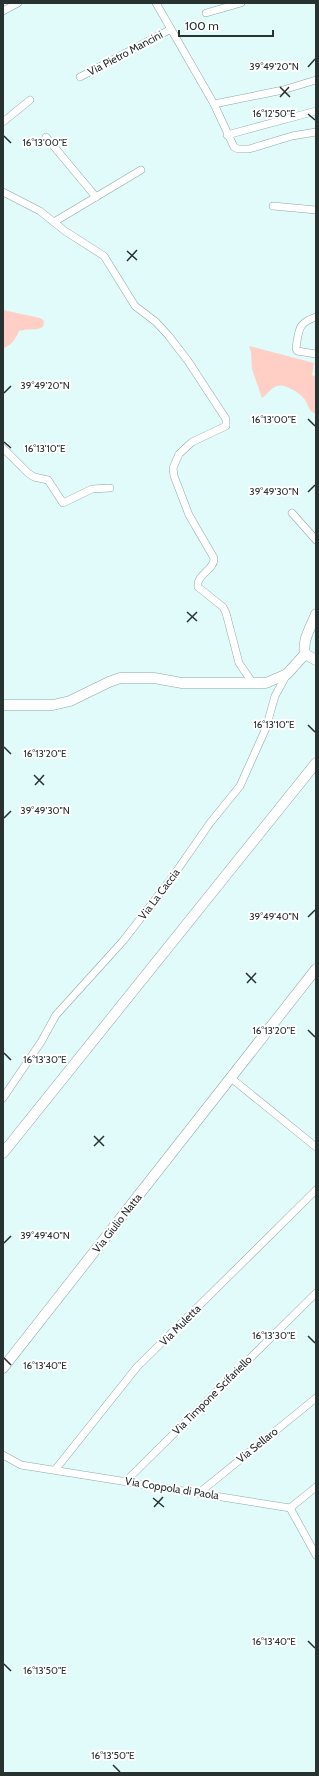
<svg xmlns="http://www.w3.org/2000/svg" width="319" height="1776" viewBox="0 0 319 1776" font-family="Cabin,sans-serif">
<style>
.green{fill:#ffcfc5}
.lines{fill:none;stroke-linecap:round;stroke-linejoin:round}
.street-casing{stroke:#8ea7a5;stroke-width:8}
.secondary-casing{stroke:#8ea7a5;stroke-width:11}
.street{stroke:#fff;stroke-width:7}
.secondary{stroke:#fff;stroke-width:10}
.ticks{fill:none;stroke:#283231;stroke-width:1.5}
.labels{text-anchor:middle;stroke-width:4;stroke-linejoin:round;paint-order:stroke}
.street-label{font-size:11px;fill:#283231;stroke:#fff}
.ticks-label{font-size:10px;text-anchor:middle;fill:#283231;stroke:#fff;stroke-width:4;stroke-linejoin:round;paint-order:stroke}
</style>
<rect width="100%" height="100%" fill="#e0fbf9"/>
<!-- green -->
<g class="green">
<path d="M3 310 40 318 44 321 43 327C35 331 27 328 19 331 15 340 12 345 3 348Z"/>
<path d="M249 346 314 363 312 375 316 377V414C308 411 309 406 305 400 301 393 284 383 277 386 271 388 266 395 262 398L252 369 251 352Z"/>
</g>
<g class="lines">
<!-- street casing -->
<g class="street-casing">
<g id="street">
<polyline points="156,3 214,104 234,147 238,149 249,149 292,136 316,132"/>
<polyline points="3,11 18,3"/>
<polyline points="206,13 241,3"/>
<polyline points="80,77 171,29"/>
<polyline points="214,104 283,90 316,80"/>
<polyline points="3,122 30,100"/>
<polyline points="227,135 316,111"/>
<polyline points="46,137 96,197"/>
<path d="M3 192 40 211 65 231 104 256 135 306 156 322 168 335 188 361 226 419V426L192 442 179 454 173 468 174 476 189 515 214 558C215 570 196 574 198 587L223 607 226 613 239 663 252 682"/>
<polyline points="273,206 316,210"/>
<polyline points="54,222 141,170"/>
<path d="M316 317C297 323 299 331 296 348L297 351 316 354"/>
<polyline points="3,448 28,473 34,477 48,480 63,503 92,489 110,488"/>
<polyline points="292,513 316,540"/>
<polyline points="231,1078 316,1147"/>
<polyline points="3,1098 41,1042 56,1015 123,941 171,879 210,823 240,786 266,728 275,696 287,674"/>
<polyline points="3,1455 21,1465 290,1508 316,1555"/>
<polyline points="55,1470 137,1367 316,1190"/>
<polyline points="126,1481 316,1293"/>
<polyline points="199,1493 316,1398"/>
<polyline points="290,1508 316,1487"/>
</g>
</g>
<!-- secondary casing -->
<g class="secondary-casing">
<g id="secondary">
<path d="M305 654C302 640 311 627 316 614"/>
<polyline points="3,705 53,705 70,701 109,682 120,678 154,678 182,683 266,683 287,674 305,654 316,660"/>
<polyline points="3,1153 316,763"/>
<polyline points="3,1368 316,969"/>
</g>
</g>
<!-- street -->
<use href="#street" class="street"/>
<!-- secondary -->
<use href="#secondary" class="secondary"/>
</g>
<!-- ticks -->
<path class="ticks" d="M308 67 315 59M280 87 290 97M280 97 289 87M308 114 315 120M4 136 11 143M127 251 137 260M127 261 137 250M4 393 11 386M308 419 315 426M4 442 11 448M308 492 315 485M187 612 197 621M187 622 197 612M308 725 315 732M4 747 11 754M34 775 44 785M35 785 44 775M4 818 11 811M308 917 315 910M246 973 256 983M247 983 256 973M308 1030 315 1037M4 1053 11 1060M94 1136 104 1146M94 1146 104 1136M4 1243 11 1236M308 1336 315 1343M4 1358 11 1365M153 1498 164 1507M154 1507 163 1497M308 1641 315 1648M4 1664 11 1671M113 1765 120 1772"/>
<g class="labels">
<!-- street labels -->
<g class="street-label">
<text transform="translate(125 53) rotate(-28)" y="4">Via Pietro Mancini</text>
<text transform="translate(159 894) rotate(-53)" y="4">Via La Caccia</text>
<text transform="translate(117 1223) rotate(-52)" y="4">Via Giulio Natta</text>
<text transform="translate(180 1325) rotate(-45)" y="4">Via Muletta</text>
<text transform="translate(212 1395) rotate(-45)" y="4">Via Timpone Scifariello</text>
<text transform="translate(257 1445) rotate(-39)" y="4">Via Sellaro</text>
<text transform="translate(172 1488) rotate(9)" y="4">Via Coppola di Paola</text>
</g>
</g>
<g class="ticks-label">
<text x="274" y="70">39°49'20"N</text>
<text x="274" y="117">16°12'50"E</text>
<text x="45" y="146">16°13'00"E</text>
<text x="45" y="389">39°49'20"N</text>
<text x="274" y="423">16°13'00"E</text>
<text x="45" y="452">16°13'10"E</text>
<text x="274" y="495">39°49'30"N</text>
<text x="274" y="728">16°13'10"E</text>
<text x="45" y="757">16°13'20"E</text>
<text x="45" y="814">39°49'30"N</text>
<text x="274" y="920">39°49'40"N</text>
<text x="274" y="1034">16°13'20"E</text>
<text x="45" y="1063">16°13'30"E</text>
<text x="45" y="1239">39°49'40"N</text>
<text x="274" y="1339">16°13'30"E</text>
<text x="45" y="1369">16°13'40"E</text>
<text x="274" y="1645">16°13'40"E</text>
<text x="45" y="1674">16°13'50"E</text>
<text x="113" y="1759">16°13'50"E</text>
</g>
<!-- border -->
<rect width="319" height="1776" fill="none" stroke="#283231" stroke-width="8"/>
<!-- scale -->
<path d="M179 30v6h94v-6" fill="none" stroke="#283231" stroke-width="2"/>
<text x="185" y="30" font-size="12" fill="#283231" stroke="#ffffff" stroke-width="3" paint-order="stroke">100 m</text>
</svg>
